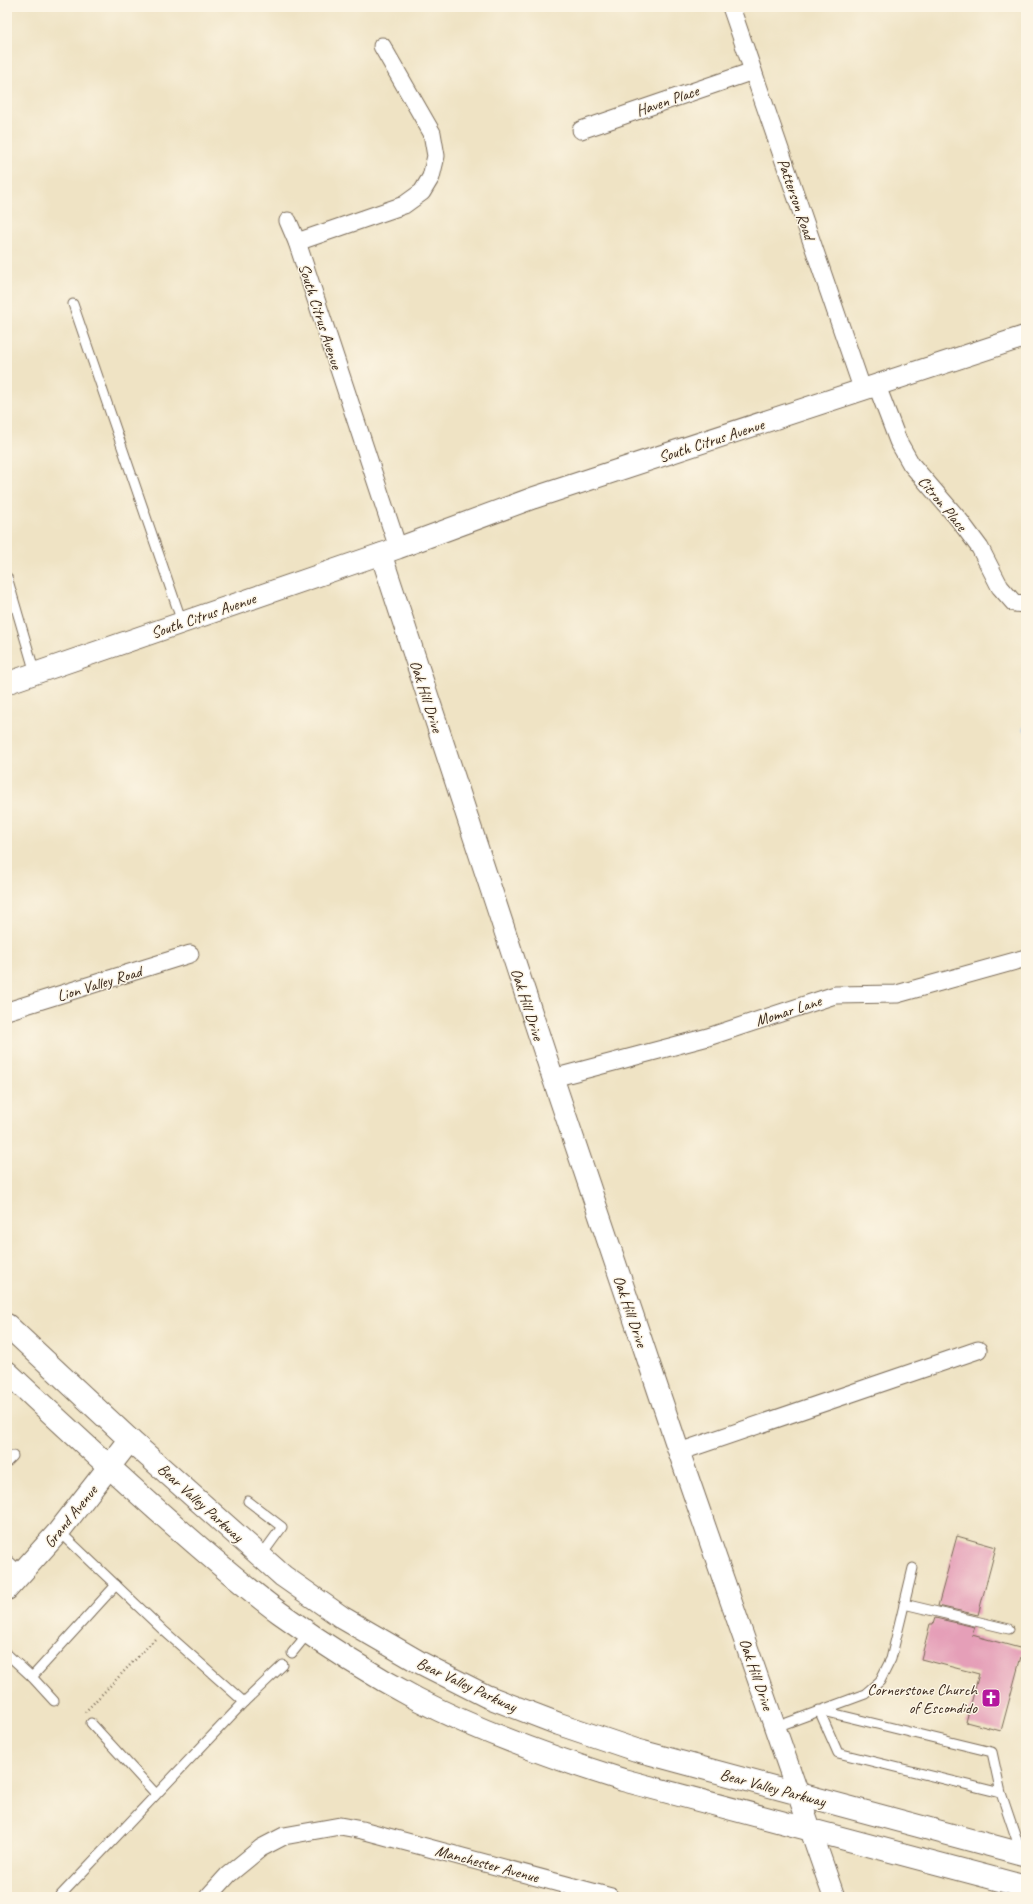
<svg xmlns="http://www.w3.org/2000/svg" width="1033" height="1904" viewBox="0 0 1033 1904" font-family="Caveat,sans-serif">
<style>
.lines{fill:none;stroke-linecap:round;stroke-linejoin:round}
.stream{stroke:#7eb6ee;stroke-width:5}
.building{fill:#e59fb8}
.service-casing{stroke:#7a6b58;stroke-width:11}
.minor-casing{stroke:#7a6b58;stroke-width:19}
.tertiary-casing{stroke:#7a6b58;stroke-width:23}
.secondary-casing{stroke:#7a6b58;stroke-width:24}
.primary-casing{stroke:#7a6b58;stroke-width:24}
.path{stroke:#7a6b58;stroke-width:2.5;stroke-dasharray:1 3;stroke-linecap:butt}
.service{stroke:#fff;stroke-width:9}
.minor{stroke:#fff;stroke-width:17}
.tertiary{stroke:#fff;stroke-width:21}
.secondary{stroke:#fff;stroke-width:22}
.primary{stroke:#fff;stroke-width:22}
.labels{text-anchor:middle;stroke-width:3;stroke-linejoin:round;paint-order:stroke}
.street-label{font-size:16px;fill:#3b2a1e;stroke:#fcf5e5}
.poi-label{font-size:16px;fill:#3b2a1e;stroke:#fcf5e5;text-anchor:end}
</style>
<rect width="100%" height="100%" fill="#fcf5e5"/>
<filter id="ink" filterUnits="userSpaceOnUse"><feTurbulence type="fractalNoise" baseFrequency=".025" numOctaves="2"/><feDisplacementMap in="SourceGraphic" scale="8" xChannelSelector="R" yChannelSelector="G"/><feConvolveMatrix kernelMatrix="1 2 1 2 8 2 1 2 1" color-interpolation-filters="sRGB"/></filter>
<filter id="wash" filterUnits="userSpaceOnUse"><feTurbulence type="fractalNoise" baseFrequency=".012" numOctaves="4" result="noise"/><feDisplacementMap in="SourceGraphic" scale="16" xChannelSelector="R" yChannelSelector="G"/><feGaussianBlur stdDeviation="0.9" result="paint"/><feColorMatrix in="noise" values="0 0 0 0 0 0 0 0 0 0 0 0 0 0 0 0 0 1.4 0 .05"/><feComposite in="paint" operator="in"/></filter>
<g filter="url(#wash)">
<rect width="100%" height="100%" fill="#efe3c4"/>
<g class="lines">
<!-- stream -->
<polyline class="stream" points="1025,729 1026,729"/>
</g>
<g id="blocks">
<!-- building -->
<g class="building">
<polygon points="957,1536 996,1547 978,1615 938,1606"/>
<polygon points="935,1618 975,1627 972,1635 1023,1649 1001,1731 966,1722 979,1674 921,1659 930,1624 933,1624"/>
</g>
</g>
</g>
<g filter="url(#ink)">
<use href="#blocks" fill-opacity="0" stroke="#7a6b58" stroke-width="1"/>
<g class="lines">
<!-- service casing -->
<g class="service-casing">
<g id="service">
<polyline points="73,304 182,622"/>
<polyline points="7,577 35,673"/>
<polyline points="7,1462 13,1456"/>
<polyline points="248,1501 282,1527 261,1556"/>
<polyline points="59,1531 163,1630 244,1702"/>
<polyline points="7,1559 22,1573"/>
<polyline points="904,1604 1009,1629"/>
<polyline points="292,1653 309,1632"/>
<polyline points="7,1654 32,1677 54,1701"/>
<polyline points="32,1677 116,1585"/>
<polyline points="91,1723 156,1794"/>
<polyline points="776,1727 865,1694 880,1681 891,1659 913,1568"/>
<polyline points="1001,1793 838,1753 819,1710 992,1752 1001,1793 1021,1852"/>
<polyline points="59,1897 244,1702 283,1665"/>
</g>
</g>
<!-- minor casing -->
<g class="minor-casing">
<g id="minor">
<polyline points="731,7 863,391"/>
<polyline points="581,130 753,71"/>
<polyline points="288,221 297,242 398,548"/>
<polyline points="297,242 404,205 422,192 431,177 436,156 432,133 382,46"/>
<polyline points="877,386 898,441 911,464 960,521 980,548 1000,587 1014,603 1026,604"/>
<polyline points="7,1011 190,954"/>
<polyline points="553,1078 708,1037 835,995 897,994 1026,958"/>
<polyline points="679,1452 978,1350"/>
<polyline points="208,1897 228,1875 261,1848 284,1836 340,1826 362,1830 611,1897"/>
</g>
</g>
<!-- tertiary casing -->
<g class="tertiary-casing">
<g id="tertiary">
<polyline points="381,554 553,1078 679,1452 834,1897"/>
<polyline points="7,683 398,548 533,498 1026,336"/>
</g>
</g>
<!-- secondary casing -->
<g class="secondary-casing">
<polyline id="secondary" points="7,1589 59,1531 130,1440"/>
</g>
<!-- primary casing -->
<g class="primary-casing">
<g id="primary">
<polyline points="7,1325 130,1440 283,1576 343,1618 419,1662 486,1696 559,1724 636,1750 1026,1855"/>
<path d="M7 1372C65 1426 122 1480 182 1532 214 1560 246 1588 280 1613 323 1644 370 1674 417 1699 482 1733 553 1758 623 1780L1026 1887"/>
</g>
</g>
<!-- path -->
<polyline class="path" points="85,1712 155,1639"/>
<!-- service -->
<use href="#service" class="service"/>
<!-- minor -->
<use href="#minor" class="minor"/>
<!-- tertiary -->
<use href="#tertiary" class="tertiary"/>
<!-- secondary -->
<use href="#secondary" class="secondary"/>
<!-- primary -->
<use href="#primary" class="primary"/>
</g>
</g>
<!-- icons -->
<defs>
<g id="church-square" transform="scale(1)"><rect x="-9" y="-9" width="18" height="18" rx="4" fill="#b5179e" stroke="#fcf5e5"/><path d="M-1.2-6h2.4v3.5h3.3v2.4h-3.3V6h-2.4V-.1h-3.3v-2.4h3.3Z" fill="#fff"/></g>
</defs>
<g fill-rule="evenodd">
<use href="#church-square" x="991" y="1698"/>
</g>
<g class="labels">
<!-- street labels -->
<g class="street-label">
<text transform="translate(667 100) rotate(-19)" y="6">Haven Place</text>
<text transform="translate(797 199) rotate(71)" y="6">Patterson Road</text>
<text transform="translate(321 316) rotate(72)" y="6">South Citrus Avenue</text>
<text transform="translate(711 440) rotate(-18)" y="6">South Citrus Avenue</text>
<text transform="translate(943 503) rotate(50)" y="6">Citron Place</text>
<text transform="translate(203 615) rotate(-19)" y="6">South Citrus Avenue</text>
<text transform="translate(427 696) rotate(72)" y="6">Oak Hill Drive</text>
<text transform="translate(99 983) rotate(-17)" y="6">Lion Valley Road</text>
<text transform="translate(528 1004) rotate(72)" y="6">Oak Hill Drive</text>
<text transform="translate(788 1010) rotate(-18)" y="6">Momar Lane</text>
<text transform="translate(631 1311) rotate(71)" y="6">Oak Hill Drive</text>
<text transform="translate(201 1502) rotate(42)" y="6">Bear Valley Parkway</text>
<text transform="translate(70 1516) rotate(-51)" y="6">Grand Avenue</text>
<text transform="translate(757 1674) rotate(71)" y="6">Oak Hill Drive</text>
<text transform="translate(467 1684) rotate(25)" y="6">Bear Valley Parkway</text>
<text transform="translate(773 1787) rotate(15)" y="6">Bear Valley Parkway</text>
<text transform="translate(487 1863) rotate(15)" y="6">Manchester Avenue</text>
</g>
<!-- poi labels -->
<g class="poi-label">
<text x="977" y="1695">Cornerstone Church<tspan x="977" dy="18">of Escondido</tspan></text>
</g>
</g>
<!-- margin -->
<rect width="1033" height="1904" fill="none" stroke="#fcf5e5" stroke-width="24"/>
</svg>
